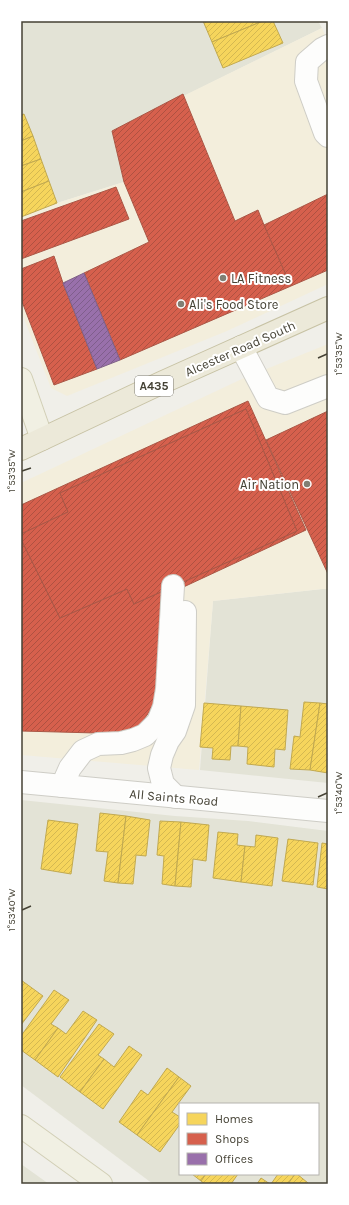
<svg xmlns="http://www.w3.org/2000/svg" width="349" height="1205" viewBox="0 0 349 1205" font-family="Karla,sans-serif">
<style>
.residential{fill:#e3e3d6;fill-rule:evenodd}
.commercial{fill:#f3eedc}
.homes{fill:url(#homes-hatch);stroke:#c1a950}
.shops{fill:url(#shops-hatch);stroke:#aa5746}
.offices{fill:url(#offices-hatch);stroke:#806288}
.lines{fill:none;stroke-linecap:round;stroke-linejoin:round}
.minor-casing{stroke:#cecdc6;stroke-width:24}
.major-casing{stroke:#d2cfb6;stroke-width:24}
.highway-casing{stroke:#c7c2a4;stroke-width:24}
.minor{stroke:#fdfdfc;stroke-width:22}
.major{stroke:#f1f0e3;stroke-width:22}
.highway{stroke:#ece9d9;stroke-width:22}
.ticks{fill:none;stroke:#454235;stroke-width:1.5}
.poi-dot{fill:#817f74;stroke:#fff;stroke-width:1.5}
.labels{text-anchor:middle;stroke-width:4;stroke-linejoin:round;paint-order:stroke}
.shield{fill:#fff;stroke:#7d7b72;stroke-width:1}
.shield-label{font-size:12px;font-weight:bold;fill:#454235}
.poi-label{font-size:13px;fill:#454235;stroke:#fff;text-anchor:start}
.street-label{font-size:13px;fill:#454235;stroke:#fff}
.neatline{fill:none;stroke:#454235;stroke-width:1.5}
.ticks-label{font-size:10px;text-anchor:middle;fill:#454235}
</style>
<defs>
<pattern id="homes-hatch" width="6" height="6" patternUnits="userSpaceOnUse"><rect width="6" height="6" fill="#f6d55c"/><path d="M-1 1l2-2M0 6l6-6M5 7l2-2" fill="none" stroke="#d4b851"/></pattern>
<pattern id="shops-hatch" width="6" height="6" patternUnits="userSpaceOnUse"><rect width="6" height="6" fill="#d6604d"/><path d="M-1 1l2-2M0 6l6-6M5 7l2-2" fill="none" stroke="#af5141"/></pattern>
<pattern id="offices-hatch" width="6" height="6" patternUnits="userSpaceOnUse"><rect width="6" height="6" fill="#9970ab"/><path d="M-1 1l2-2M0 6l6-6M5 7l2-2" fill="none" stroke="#7f5e8c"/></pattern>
</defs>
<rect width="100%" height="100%" fill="#f0efe9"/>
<!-- residential -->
<g class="residential">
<polygon points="21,21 318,21 322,28 113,131 124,182 57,203 21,217"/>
<polygon points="322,589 328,589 328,783 200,770 213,601"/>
<path d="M21 800 175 816 248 821 328 831V1184H153L21 1085ZM180 1104H318V1174H180Z"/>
<polygon points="21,1164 49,1184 21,1184"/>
</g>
<!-- commercial -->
<g class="commercial">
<polygon points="322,28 328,42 328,284 227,331 67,396 51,388 21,311 21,217 57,203 124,182 112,131"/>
<polygon points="328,344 328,589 322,589 213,601 199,770 21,755 21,483 244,378"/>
</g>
<!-- homes -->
<g class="homes">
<polygon points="203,21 263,21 212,42"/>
<polygon points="263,21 273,21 283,43 223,68 212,42"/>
<polygon points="24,114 33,136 21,141 21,115"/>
<polygon points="33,136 41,159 21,166 21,141"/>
<polygon points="41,159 49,181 21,192 21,166"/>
<polygon points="49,181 57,203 21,217 21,192"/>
<polygon points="304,702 320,703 310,770 290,769 294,736 300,737"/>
<polygon points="204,703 241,706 238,746 231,746 230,760 212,759 213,748 200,747"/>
<polygon points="320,703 328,704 328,773 310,770"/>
<polygon points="241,706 288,710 285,750 275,749 274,767 247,764 248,747 238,746"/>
<polygon points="100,813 126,816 118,883 104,881 108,852 96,851"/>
<polygon points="126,816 150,820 146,856 136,855 133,884 118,883"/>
<polygon points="48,820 78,824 71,874 41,869"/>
<polygon points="160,821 181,822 175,886 162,884 164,856 157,855"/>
<polygon points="181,822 209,825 206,861 193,859 191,887 175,886"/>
<polygon points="218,832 238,834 237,845 245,846 241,882 213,878"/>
<polygon points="256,835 278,838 272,886 241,882 245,846 255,847"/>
<polygon points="288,839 318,843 313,885 282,881"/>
<polygon points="322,843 328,844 328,889 317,887"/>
<polygon points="21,980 43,996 21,1025"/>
<polygon points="54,990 69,1000 51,1024 58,1028 35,1060 21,1050 21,1036"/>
<polygon points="83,1011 97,1020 58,1077 35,1060 58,1028 66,1034"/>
<polygon points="99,1024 114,1034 98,1055 104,1059 80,1092 60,1077"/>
<polygon points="129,1046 142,1055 103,1109 80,1092 104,1059 114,1067"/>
<polygon points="167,1068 179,1077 137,1135 119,1122 141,1090 148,1095"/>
<polygon points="179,1077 191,1086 172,1112 180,1117 180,1124 160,1152 137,1135"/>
<polygon points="192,1174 206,1174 201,1181"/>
<polygon points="206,1174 238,1174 231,1184 205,1184 201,1181"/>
<polygon points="278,1174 295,1174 288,1184 271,1184"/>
<polygon points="295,1174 297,1174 308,1183 307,1184 288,1184"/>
<polygon points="261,1178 270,1184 257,1184"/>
</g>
<!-- shops -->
<g class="shops">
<polygon points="183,94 235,221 258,210 264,225 291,286 120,360 84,273 149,242 124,182 112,131"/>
<polygon points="116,187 129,219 21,259 21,221"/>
<polygon points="328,194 328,270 291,286 264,225"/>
<polygon points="54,256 63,283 97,369 54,385 21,299 21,269"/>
<polygon points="248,401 306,530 162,597 160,696 134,734 21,731 21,539 60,618 127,589 134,604 297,531 246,409 60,493 68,512 21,534 21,505"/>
<polygon points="246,409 297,531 134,604 127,589 60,618 21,539 21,534 68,512 60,493"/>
<polygon points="328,411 328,574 266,440"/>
</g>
<!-- offices -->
<polygon class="offices" points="84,273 120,360 97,369 63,283"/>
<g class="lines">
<!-- minor casing -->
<g class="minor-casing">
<g id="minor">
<polyline points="328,46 322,49 307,62 306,81 325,133 328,136"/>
<polyline points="241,347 268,398 285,403 328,386"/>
<polyline points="21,782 328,811"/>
<polyline points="62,786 70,768 83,751 98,744 121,743 133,740 145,735 158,722 164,707 167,689 173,586"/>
<polyline points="176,797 163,784 159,768 162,755 168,741 175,731 184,705 185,612"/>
</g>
</g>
<!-- major casing -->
<g class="major-casing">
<g id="major">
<polyline points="21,379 42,439"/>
<polyline points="21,1126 101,1184"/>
</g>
</g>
<!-- highway casing -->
<g class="highway-casing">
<polyline id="highway" points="21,449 161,383 328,308"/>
</g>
<!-- minor -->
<use href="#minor" class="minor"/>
<!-- major -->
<use href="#major" class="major"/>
<!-- highway -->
<use href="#highway" class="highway"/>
</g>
<!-- ticks -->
<path class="ticks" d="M318 358 327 354M22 471 31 468M318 797 327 793M22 910 31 906"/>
<!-- markers -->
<g class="poi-dot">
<circle cx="223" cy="278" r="4"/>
<circle cx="181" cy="304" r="4"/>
<circle cx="307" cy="484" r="4"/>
</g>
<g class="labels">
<!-- shield labels -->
<rect class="shield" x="135" y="376" width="38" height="20" rx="3"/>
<g class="shield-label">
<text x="154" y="390">A435</text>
</g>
<!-- poi labels -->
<g class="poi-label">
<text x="231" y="283">LA Fitness</text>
<text x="189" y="309">Ali's Food Store</text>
<text x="299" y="489" text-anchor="end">Air Nation</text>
</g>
<!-- street labels -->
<g class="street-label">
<text transform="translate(240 348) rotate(-24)" y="5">Alcester Road South</text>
<text transform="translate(174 797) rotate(5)" y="5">All Saints Road</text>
</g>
</g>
<!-- border -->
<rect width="349" height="1205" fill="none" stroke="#ffffff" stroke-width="44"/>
<!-- legend -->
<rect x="179" y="1103" width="140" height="72" fill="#ffffff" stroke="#b5b3ae"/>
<rect x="187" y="1113" width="20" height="12" fill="#f6d55c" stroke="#b5b3ae"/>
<text x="215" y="1123" font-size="12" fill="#454235">Homes</text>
<rect x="187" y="1133" width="20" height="12" fill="#d6604d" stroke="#b5b3ae"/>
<text x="215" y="1143" font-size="12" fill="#454235">Shops</text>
<rect x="187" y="1153" width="20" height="12" fill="#9970ab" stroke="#b5b3ae"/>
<text x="215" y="1163" font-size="12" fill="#454235">Offices</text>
<rect x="22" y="22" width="305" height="1161" class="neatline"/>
<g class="ticks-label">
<text transform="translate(338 354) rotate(-90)" y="4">1°53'35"W</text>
<text transform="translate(11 471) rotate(-90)" y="4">1°53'35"W</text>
<text transform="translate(338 793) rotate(-90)" y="4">1°53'40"W</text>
<text transform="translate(11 910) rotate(-90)" y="4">1°53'40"W</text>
</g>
</svg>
